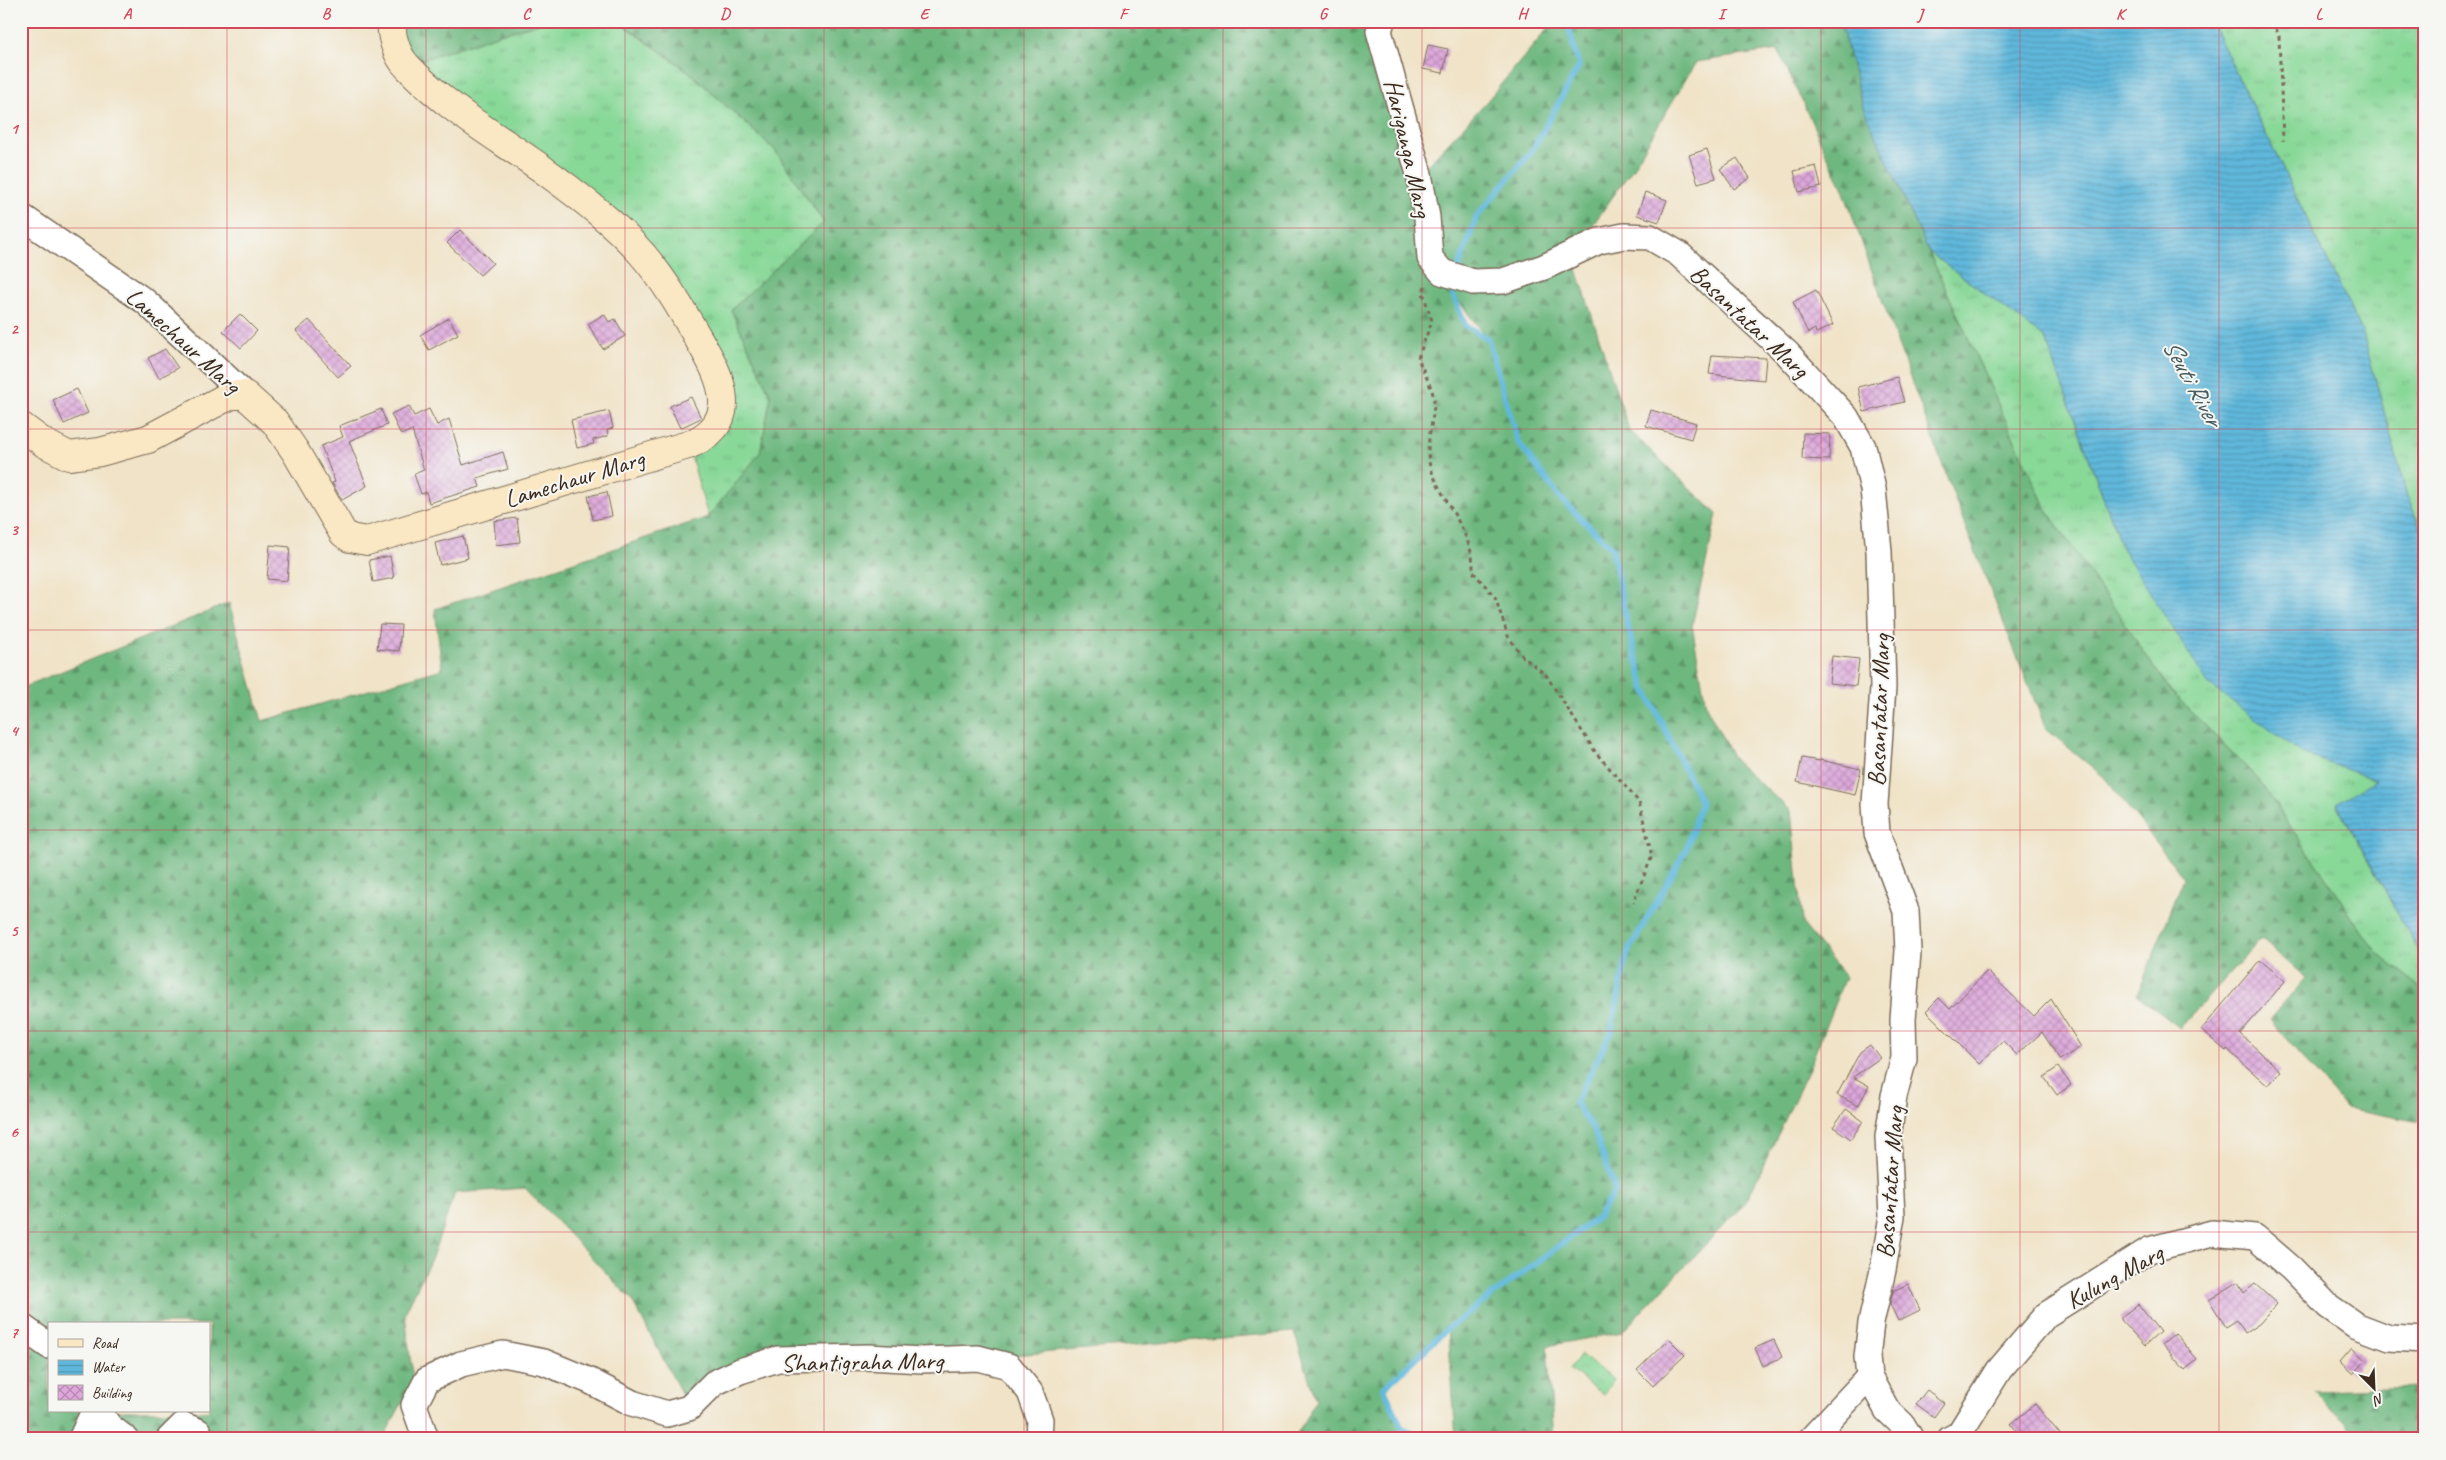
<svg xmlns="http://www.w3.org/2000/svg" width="2446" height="1460" viewBox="0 0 2446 1460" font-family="Caveat,sans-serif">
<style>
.grass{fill:url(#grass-tufts);stroke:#62815b}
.forest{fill:url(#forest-firs);stroke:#54714f;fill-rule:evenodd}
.water{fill:url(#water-rules);stroke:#4d717d}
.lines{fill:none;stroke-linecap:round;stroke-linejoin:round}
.stream{stroke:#5fb8dc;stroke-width:6}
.building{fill:url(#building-cross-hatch)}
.street-casing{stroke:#7a6b59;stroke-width:28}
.secondary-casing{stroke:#7a6b59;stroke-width:30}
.path{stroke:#7a6b59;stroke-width:3;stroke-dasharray:4 4;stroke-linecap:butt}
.street{stroke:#fff;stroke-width:25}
.secondary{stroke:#fae7c3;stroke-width:28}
.grid{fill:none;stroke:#d1495b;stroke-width:1;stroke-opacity:0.55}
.labels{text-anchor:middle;stroke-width:4;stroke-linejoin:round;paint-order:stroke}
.street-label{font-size:25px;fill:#3b2a1e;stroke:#f6f6f2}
.water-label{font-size:26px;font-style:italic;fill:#485c60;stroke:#f6f6f2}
.neatline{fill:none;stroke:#d1495b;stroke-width:2}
.grid-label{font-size:16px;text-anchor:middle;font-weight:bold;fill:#d1495b}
</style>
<defs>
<pattern id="grass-tufts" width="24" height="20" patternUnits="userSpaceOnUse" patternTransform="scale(1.25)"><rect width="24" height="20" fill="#88d898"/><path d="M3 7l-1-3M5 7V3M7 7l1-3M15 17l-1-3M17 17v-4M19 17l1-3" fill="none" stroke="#76ba83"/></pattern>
<pattern id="forest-firs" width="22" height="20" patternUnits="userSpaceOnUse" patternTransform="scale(1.25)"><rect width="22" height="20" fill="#6eb880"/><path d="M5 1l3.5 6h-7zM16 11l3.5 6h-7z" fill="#5c9668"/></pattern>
<pattern id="water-rules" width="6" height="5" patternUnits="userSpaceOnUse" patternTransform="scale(1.25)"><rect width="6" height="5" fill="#5fb8dc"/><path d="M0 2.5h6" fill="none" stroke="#5096b2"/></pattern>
<pattern id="building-cross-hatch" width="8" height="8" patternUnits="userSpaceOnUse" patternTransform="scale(1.25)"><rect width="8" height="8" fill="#dda7db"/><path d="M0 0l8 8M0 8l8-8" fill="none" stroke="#b488b1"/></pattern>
</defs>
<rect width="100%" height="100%" fill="#f6f6f2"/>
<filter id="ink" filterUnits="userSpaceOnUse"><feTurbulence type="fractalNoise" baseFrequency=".02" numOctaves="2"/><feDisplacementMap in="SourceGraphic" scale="10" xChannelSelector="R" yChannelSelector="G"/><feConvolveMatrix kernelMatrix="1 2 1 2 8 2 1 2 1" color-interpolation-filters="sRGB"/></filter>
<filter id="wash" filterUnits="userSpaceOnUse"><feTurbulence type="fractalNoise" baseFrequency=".0096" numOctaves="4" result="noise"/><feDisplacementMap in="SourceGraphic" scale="20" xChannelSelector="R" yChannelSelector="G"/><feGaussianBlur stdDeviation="1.12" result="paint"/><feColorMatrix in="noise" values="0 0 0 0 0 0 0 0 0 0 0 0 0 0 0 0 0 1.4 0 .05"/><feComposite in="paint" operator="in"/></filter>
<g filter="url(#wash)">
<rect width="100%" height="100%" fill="#f0e3c7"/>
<!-- grass -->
<g class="grass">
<polygon points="547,21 618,21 688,71 774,149 824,223 731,310 771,396 760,453 708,517 688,445 724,410 642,254 406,65 503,33"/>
<polygon points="2211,21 2425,21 2425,539 2407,496 2363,334"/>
<polygon points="1929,252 2045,338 2122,548 2377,780 2337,804 2425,964 2425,995 2419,986 2377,953 2258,779 2170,690 2046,509"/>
<polygon points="1580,1354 1614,1380 1603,1395 1569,1369"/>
</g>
<!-- forest -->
<g class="forest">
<polygon points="392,21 547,21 503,33 405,65"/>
<path d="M618 21H1352L1379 31 1419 174 1487 101 1554 21H1840L1864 110 2046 509 2170 690 2258 779 2377 953 2419 986 2425 995V1123L2346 1108 2270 1020 2306 978 2261 939 2180 1028 2137 995 2184 878 2104 777 2046 729 1967 531 1898 345 1843 189 1778 50 1696 62 1631 171 1572 254 1629 430 1717 514 1692 625 1706 706 1734 760 1791 811 1802 923 1845 977 1807 1073 1746 1202 1622 1332 1547 1346 1554 1439H1456L1448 1328 1384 1387 1402 1428 1392 1439H1294L1316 1400 1294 1332 978 1358 778 1359 689 1408 632 1300 525 1188 455 1193 432 1257 405 1313 413 1382 383 1439H21V688L229 603 262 721 442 669 435 609 708 517 760 453 771 396 731 310 824 222 774 149 688 71ZM1453 294 1487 338 1465 325ZM49 1324H209V1411H49Z"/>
<polygon points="2425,1388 2425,1439 2362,1439 2314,1391"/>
</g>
<!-- water -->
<polygon class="water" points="1840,21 2211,21 2363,334 2407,496 2425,539 2425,964 2337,803 2376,780 2303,754 2208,684 2122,548 2045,338 1929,252 1864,110"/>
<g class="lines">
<!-- stream -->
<g class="stream">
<polyline points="1457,272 1477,216 1532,151 1579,66 1567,21"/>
<polyline points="1431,1439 1402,1428 1384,1388 1448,1328 1598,1217 1615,1190 1594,1130 1575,1103 1611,1033 1627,954 1686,850 1701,802 1645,689 1627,624 1612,548 1561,499 1518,442 1488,339 1465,325 1452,292 1455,281"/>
</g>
</g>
<g id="blocks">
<!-- building -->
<g class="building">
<polygon points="1428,45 1448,49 1443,73 1423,69"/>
<polygon points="1707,149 1716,178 1698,183 1689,155"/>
<polygon points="1737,158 1750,178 1734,189 1720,169"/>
<polygon points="1816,166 1821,187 1799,192 1794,171"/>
<polygon points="1645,192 1667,200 1659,222 1637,215"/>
<polygon points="460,230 493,263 480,275 447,243"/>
<polygon points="1816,290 1833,325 1816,333 1815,329 1808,333 1793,302"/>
<polygon points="240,314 257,331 241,348 223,331"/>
<polygon points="604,314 609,322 615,319 625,336 603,349 588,324"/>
<polygon points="449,318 458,334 429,350 420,335"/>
<polygon points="309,320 351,366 338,377 296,331"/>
<polygon points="165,349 178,368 159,378 148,358"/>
<polygon points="1712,355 1766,358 1764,380 1709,374"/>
<polygon points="1897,377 1904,402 1864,412 1858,387"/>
<polygon points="77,389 88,413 64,424 53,400"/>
<polygon points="691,397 701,418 680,428 670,406"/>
<polygon points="409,406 414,416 429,409 437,425 449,419 463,465 503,452 508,469 477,478 480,487 429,503 426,492 421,494 414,474 424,470 412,430 401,435 391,414"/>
<polygon points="381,409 387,425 349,441 367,486 342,500 332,483 335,482 321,446 343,437 339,426"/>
<polygon points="1651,410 1696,423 1691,439 1646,426"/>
<polygon points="609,411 613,428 607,430 608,436 593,440 594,444 577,448 571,420"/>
<polygon points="1803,433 1830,434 1829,460 1802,459"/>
<polygon points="607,492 612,516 593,520 588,496"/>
<polygon points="517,518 520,542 496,545 494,521"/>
<polygon points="463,536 468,558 440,565 435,543"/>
<polygon points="270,545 290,547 287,581 267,579"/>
<polygon points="390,556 394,578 373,582 369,560"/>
<polygon points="380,624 401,625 399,651 377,649"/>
<polygon points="1832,656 1859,659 1856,686 1829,683"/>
<polygon points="1802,758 1820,761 1820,760 1861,769 1855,795 1797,782"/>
<polygon points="2260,960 2285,981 2240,1034 2281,1071 2268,1086 2227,1049 2226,1051 2201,1030"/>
<polygon points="1987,971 2034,1016 2051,999 2081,1047 2060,1060 2042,1032 2017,1055 2003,1041 1979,1064 1926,1011 1939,998 1950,1009"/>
<polygon points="1870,1045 1880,1058 1853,1077 1869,1086 1858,1106 1837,1095 1860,1052"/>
<polygon points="2058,1067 2071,1085 2057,1095 2044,1077"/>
<polygon points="1846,1109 1863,1121 1851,1139 1833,1127"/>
<polygon points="2238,1282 2244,1293 2255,1284 2277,1304 2259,1324 2245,1333 2237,1320 2226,1327 2209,1300"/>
<polygon points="1908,1284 1920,1310 1898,1321 1890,1304 1893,1291"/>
<polygon points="2138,1304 2160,1332 2145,1346 2121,1320 2121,1317"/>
<polygon points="2175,1333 2197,1359 2185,1370 2162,1344"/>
<polygon points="1669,1339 1685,1355 1653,1386 1637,1370"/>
<polygon points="1774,1340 1782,1357 1763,1366 1755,1348"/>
<polygon points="2352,1348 2365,1360 2353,1374 2340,1362"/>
<polygon points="1927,1390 1944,1403 1934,1417 1916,1404"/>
<polygon points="2035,1404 2064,1439 2023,1439 2011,1424"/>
</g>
</g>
</g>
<g filter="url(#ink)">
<use href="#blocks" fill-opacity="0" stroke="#7a6b59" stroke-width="1"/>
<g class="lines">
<!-- street casing -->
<g class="street-casing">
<g id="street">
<polyline points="1382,21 1379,31 1419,174 1427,217 1430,258 1442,272 1473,282 1503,281 1544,267 1599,241 1624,236 1650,237 1679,254 1787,353 1846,417 1863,447 1873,489 1879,551 1883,687 1875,804 1877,833 1906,911 1908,951 1903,1020 1904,1058 1894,1096 1888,1137 1892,1216 1883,1270 1871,1323 1867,1357 1869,1377 1887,1410 1902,1424 1911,1439"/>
<polyline points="21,216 146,302 245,395"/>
<polyline points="21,1326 49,1346"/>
<polyline points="98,1411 110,1427 126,1439"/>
<polyline points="81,1439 94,1411"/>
<polyline points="169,1439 183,1425 198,1431 203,1439"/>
<polyline points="426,1439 414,1405 427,1380 461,1364 503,1354 544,1362 590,1381 632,1403 667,1414 689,1408 714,1383 740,1371 778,1359 868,1357 922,1360 978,1358 1009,1366 1030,1392 1040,1420 1039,1439"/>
<polyline points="1811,1439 1869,1377"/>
<polyline points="1950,1439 1959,1434 1999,1370 2046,1315 2149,1250 2212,1233 2255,1237 2292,1269 2328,1306 2355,1325 2389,1338 2425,1340"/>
</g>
</g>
<!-- secondary casing -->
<g class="secondary-casing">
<path id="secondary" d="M21 426 44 443 69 456 100 452 148 439 221 400 232 395H245L275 422 295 451 343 533 350 538 367 541 688 445C736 426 727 389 706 352 687 319 668 284 642 254 615 223 579 196 545 171 498 137 447 109 407 66 397 56 390 35 392 21"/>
</g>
<!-- path -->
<g class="path">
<polyline points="2273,21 2279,36 2283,141"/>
<path d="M1425 286 1423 293 1432 321 1418 358C1422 369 1434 390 1434 401 1434 423 1424 444 1430 466 1441 501 1475 534 1473 572L1495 597 1508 636 1523 657 1546 675 1596 753 1639 802 1652 856 1633 903"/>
</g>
<!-- street -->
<use href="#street" class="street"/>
<!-- secondary -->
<use href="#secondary" class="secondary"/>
</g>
</g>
<!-- grid -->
<path class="grid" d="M227 21V1439M426 21V1439M625 21V1439M824 21V1439M1024 21V1439M1223 21V1439M1422 21V1439M1622 21V1439M1821 21V1439M2020 21V1439M2219 21V1439M21 228H2425M21 429H2425M21 630H2425M21 830H2425M21 1031H2425M21 1232H2425"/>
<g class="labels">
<!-- street labels -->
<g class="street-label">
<text transform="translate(1409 148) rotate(77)" y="9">Hariganga Marg</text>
<text transform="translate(1750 321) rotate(43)" y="9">Basantatar Marg</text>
<text transform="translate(184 340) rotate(42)" y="9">Lamechaur Marg</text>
<text transform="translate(574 478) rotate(-17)" y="9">Lamechaur Marg</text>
<text transform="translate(1878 710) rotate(-88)" y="9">Basantatar Marg</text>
<text transform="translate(1889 1182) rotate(-86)" y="9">Basantatar Marg</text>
<text transform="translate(2114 1276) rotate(-29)" y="9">Kulung Marg</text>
<text transform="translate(862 1361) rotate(-1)" y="9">Shantigraha Marg</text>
</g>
<!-- water labels -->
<g class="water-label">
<text transform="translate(2193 382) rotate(61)" y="9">Seuti River</text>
</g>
</g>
<!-- margin -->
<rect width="2446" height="1460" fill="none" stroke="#f6f6f2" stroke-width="55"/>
<!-- legend -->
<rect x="48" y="1322" width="162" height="90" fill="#f6f6f2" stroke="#aba49d"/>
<rect x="58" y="1339" width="25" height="8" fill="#fae7c3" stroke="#aba49d"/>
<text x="92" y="1348" font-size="15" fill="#3b2a1e">Road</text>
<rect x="58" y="1360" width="25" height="15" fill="url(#water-rules)" stroke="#aba49d"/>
<text x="92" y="1372" font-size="15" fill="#3b2a1e">Water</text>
<rect x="58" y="1385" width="25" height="15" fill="url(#building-cross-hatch)" stroke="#aba49d"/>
<text x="92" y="1398" font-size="15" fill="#3b2a1e">Building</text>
<!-- north arrow -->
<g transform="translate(2374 1388) rotate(156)" stroke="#f6f6f2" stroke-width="4" paint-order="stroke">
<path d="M0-4L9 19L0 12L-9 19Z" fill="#3b2a1e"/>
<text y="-8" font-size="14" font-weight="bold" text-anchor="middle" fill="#3b2a1e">N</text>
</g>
<rect x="28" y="28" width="2390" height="1404" class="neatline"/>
<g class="grid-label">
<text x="127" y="19">A</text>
<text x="326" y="19">B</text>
<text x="526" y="19">C</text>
<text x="725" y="19">D</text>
<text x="924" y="19">E</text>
<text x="1123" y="19">F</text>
<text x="1323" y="19">G</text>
<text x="1522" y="19">H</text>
<text x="1721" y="19">I</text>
<text x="1920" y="19">J</text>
<text x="2120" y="19">K</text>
<text x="2319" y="19">L</text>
<text x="14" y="134">1</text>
<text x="14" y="334">2</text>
<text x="14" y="535">3</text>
<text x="14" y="736">4</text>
<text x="14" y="936">5</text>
<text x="14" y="1137">6</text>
<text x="14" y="1338">7</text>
</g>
</svg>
